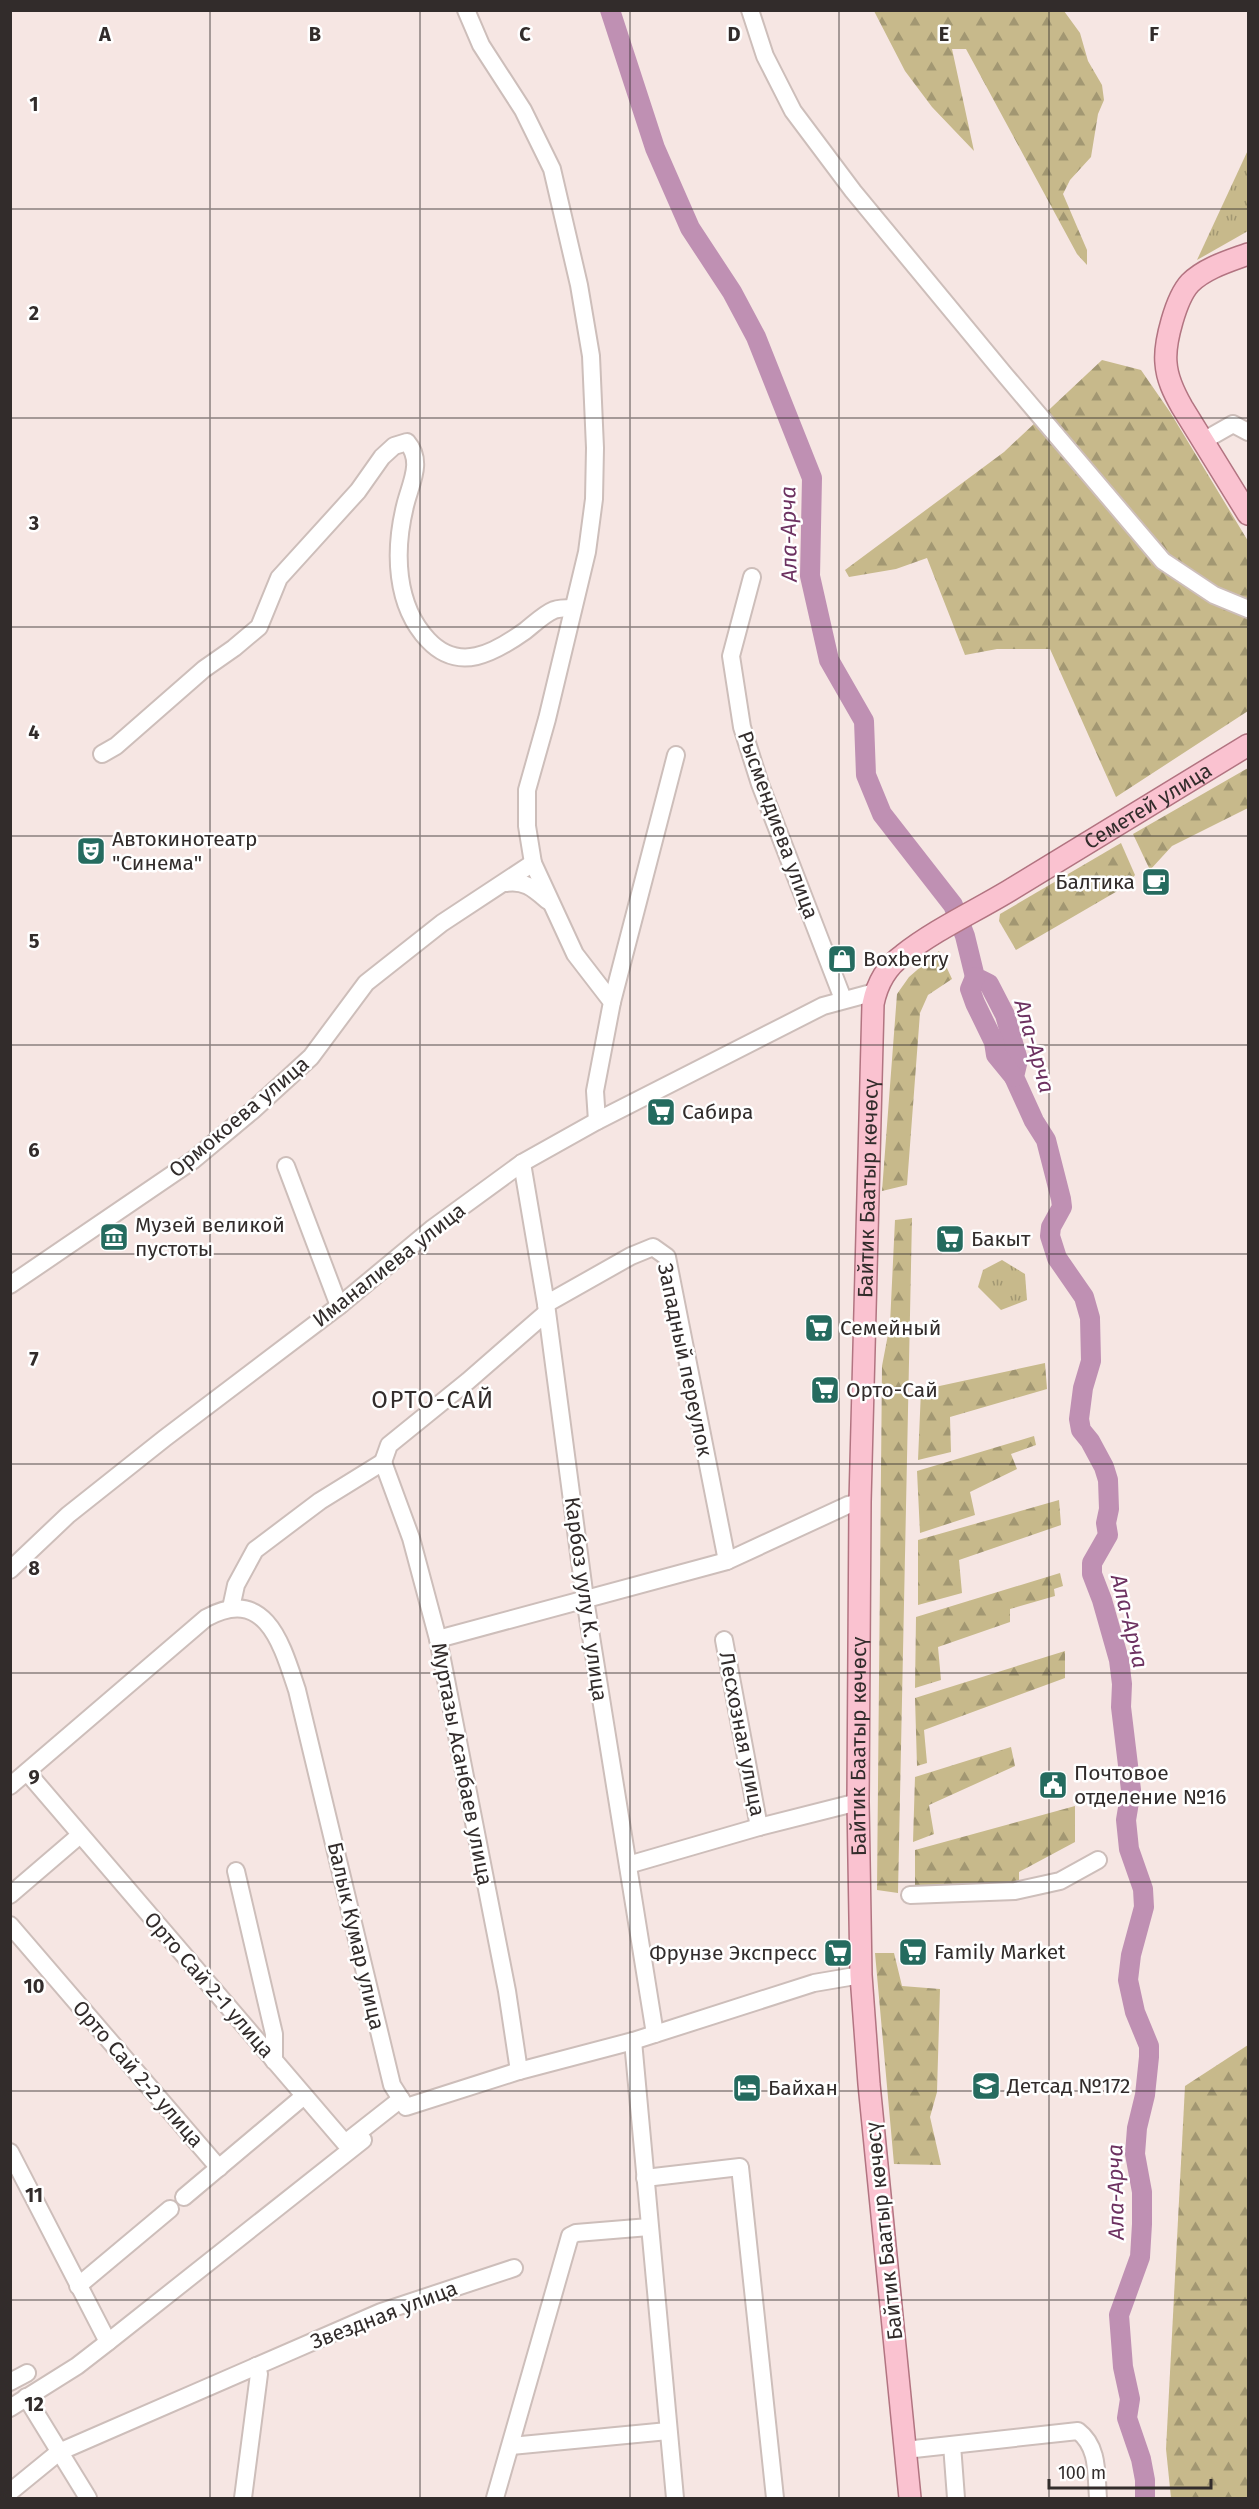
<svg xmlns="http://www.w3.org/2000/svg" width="1259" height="2509" viewBox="0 0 1259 2509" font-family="'Fira Sans',sans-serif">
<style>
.grass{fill:url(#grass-tufts)}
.forest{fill:url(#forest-firs)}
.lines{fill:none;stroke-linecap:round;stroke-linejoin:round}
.river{stroke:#bf90b3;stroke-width:20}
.minor-casing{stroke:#cdbeba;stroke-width:20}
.major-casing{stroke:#b27481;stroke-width:24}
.minor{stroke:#fff;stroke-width:16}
.major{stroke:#fac2d0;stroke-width:21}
.grid{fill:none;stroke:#322c2b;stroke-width:1.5;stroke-opacity:0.55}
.labels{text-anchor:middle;stroke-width:5;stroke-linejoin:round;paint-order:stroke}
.street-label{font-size:21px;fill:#322c2b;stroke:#fff}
.poi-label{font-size:21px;fill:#322c2b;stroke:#fff;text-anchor:start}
.water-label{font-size:22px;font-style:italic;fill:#6d3261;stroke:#fff}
.quarter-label{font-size:24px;letter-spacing:1.5px;fill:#322c2b;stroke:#fff}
.grid-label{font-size:20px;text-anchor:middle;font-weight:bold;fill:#322c2b;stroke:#fff;stroke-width:5;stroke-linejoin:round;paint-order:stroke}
</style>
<defs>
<pattern id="grass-tufts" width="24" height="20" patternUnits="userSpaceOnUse" patternTransform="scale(1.5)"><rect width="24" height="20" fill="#c7b98b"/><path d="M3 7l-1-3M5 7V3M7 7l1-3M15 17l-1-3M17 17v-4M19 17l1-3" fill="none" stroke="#a29772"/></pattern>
<pattern id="forest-firs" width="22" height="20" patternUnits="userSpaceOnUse" patternTransform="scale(1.5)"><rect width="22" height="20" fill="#c7b98b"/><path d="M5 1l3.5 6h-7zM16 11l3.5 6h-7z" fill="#a29772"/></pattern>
</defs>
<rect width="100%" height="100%" fill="#f6e6e3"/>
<!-- grass -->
<g class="grass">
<polygon points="1248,150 1248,231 1197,260"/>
<polygon points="1002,1260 1025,1274 1027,1300 1001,1310 978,1287 983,1270"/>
</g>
<!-- forest -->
<g class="forest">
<polygon points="874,11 1064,11 1080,33 1088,61 1102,85 1104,100 1098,114 1091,157 1070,180 1063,194 1087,250 1087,265 1077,254 966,49 952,49 974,151 932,107 905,71"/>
<polygon points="1102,360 1141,370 1170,412 1248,541 1248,711 1116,797 1050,649 997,649 965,655 927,558 896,569 849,577 845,570 1004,452"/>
<polygon points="1248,768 1248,808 1172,846 1150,870 1133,834"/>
<polygon points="1121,843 1135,875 1126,886 1016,950 999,921 1000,914"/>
<polygon points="939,951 952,979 928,995 920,1013 907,1185 882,1191 897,994 909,977"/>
<polygon points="912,1218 898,1893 877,1890 882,1366 890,1324 895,1220"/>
<polygon points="1045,1363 1047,1389 950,1417 951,1452 918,1460 921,1390"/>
<polygon points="1034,1436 1036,1445 1011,1454 1017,1469 970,1492 975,1515 920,1533 917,1471"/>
<polygon points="1059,1500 1061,1525 959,1560 962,1593 918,1605 918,1540"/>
<polygon points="1060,1573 1063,1586 1054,1589 1055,1596 1010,1609 1010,1622 938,1647 941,1680 915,1688 916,1617"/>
<polygon points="1065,1651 1065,1678 924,1730 927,1763 917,1766 915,1698"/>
<polygon points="1011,1747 1015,1766 929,1805 934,1834 913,1842 915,1777"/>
<polygon points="1075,1806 1075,1842 1019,1872 1019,1885 915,1889 915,1850"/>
<polygon points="875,1953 894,1953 902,1986 940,1989 937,2092 930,2117 941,2165 894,2164"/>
<polygon points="1248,2045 1248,2498 1171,2498 1166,2449 1185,2086"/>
</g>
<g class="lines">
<!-- river -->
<g class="river">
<polyline points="610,10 655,148 690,228 732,292 756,337 812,478 810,576 829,660 864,721 866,775 882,814 953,905 965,936 975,977 989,984 1005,1015 1018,1060 1014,1077 1034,1121 1046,1140 1061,1199 1062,1207 1051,1227 1050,1236 1057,1258 1084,1297 1090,1318 1091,1361 1083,1388 1079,1419 1081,1430 1090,1441 1104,1467 1108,1480 1109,1509 1106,1523 1108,1535 1092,1563 1092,1574 1102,1600 1119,1660 1122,1684 1121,1707 1131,1790 1126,1820 1129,1849 1143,1889 1144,1907 1131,1955 1128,1980 1135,2012 1149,2046 1149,2057 1145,2095 1137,2128 1135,2154 1142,2192 1142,2224 1140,2257 1119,2315 1123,2367 1130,2399 1127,2418 1141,2459 1145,2480 1145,2498"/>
<polyline points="975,977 970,989 975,1003 994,1042 996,1055 1014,1077"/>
</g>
<!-- minor casing -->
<g class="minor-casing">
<g id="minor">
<polyline points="466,10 481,45 523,110 552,169 579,285 591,356 595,448 594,499 587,552 547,719 527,790 527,826 533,863 575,954 612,1002 595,1091 597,1121"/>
<polyline points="750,10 765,56 793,111 853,191 1005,375 1163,561 1214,595 1248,609"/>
<polyline points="1203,441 1233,424 1248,432"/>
<polyline points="752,577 731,656 742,727 760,784 843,999"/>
<path d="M102 754 116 746 204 669 234 648 259 627 279 578 358 491 382 457 394 446 407 442C424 462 410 484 405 506 394 551 395 605 428 640 459 673 494 653 525 631 534 624 544 614 554 610 560 608 567 608 573 608"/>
<path d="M506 883C525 880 534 889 548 901"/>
<polyline points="612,1002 676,755"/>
<polyline points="522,1163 546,1304 585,1599 655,2034"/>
<polyline points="286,1166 339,1306"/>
<polyline points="10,1285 192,1161 252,1111 311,1057 366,983 442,923 533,863"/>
<polyline points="546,1304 631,1256 653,1247 667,1257 727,1561"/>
<polyline points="383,1462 411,1538 438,1639 507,1991 519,2071"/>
<polyline points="383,1462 389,1445 468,1381 546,1313"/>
<polyline points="10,1570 68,1515 165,1438 339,1306 433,1228 522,1163 597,1121 823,1006 875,992"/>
<polyline points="231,1608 236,1585 255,1550 320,1501 383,1462"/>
<polyline points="438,1639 727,1561 848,1505 860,1502"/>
<polyline points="724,1640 759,1827"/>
<polyline points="27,1772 345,2143 401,2099"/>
<path d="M10 1786 206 1618C266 1585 282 1645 297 1690L392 2085 406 2107 519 2071 633 2041 814 1983 861 1975"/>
<polyline points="628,1865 759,1827 858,1802"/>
<polyline points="236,1871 274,2034 274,2061"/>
<polyline points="10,1895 80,1835"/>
<polyline points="910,1895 1015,1891 1060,1881 1098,1860"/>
<polyline points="10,1925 219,2168"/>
<polyline points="633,2041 675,2498"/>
<polyline points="10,2152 108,2342"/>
<polyline points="645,2178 740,2167 775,2498"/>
<polyline points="184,2197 304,2096"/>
<polyline points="78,2286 170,2209"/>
<polyline points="10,2382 27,2373"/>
<polyline points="26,2397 88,2498"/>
<polyline points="10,2408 77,2366 108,2342 363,2140"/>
<polyline points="952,2445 956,2498"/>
<polyline points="511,2446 668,2431"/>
<path d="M905 2450 1078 2431C1099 2447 1096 2474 1098 2498"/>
<polyline points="10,2492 59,2452 381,2312 514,2268"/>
<polyline points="243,2498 259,2374 256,2366"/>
<polyline points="495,2498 570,2236 576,2233 649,2227"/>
</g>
</g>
<!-- major casing -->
<g class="major-casing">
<g id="major">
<path d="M1248 254C1229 261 1205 268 1190 283 1176 298 1164 343 1166 363 1167 379 1174 393 1182 407L1248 514"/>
<path id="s1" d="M910 2498 869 2084 861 1975 858 1802 860 1502 873 1004C877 984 886 967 903 955 936 929 976 911 1012 889 1091 841 1170 793 1248 745"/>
</g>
</g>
<!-- minor -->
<use href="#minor" class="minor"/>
<!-- major -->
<use href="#major" class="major"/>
</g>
<!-- grid -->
<path class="grid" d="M210 10V2498M420 10V2498M630 10V2498M839 10V2498M1049 10V2498M10 209H1248M10 418H1248M10 627H1248M10 836H1248M10 1045H1248M10 1254H1248M10 1464H1248M10 1673H1248M10 1882H1248M10 2091H1248M10 2300H1248"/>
<!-- icons -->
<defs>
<g id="theatre-square" transform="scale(1.5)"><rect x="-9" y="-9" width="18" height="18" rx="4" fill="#256b5f" stroke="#fff"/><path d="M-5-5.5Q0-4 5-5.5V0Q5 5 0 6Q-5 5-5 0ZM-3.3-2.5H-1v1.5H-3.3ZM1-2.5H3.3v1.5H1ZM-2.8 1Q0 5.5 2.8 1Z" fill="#fff"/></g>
<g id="cafe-square" transform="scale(1.5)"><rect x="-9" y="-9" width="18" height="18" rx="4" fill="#256b5f" stroke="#fff"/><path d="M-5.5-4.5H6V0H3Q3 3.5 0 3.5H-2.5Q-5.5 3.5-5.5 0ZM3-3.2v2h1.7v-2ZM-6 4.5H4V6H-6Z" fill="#fff"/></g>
<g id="shop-square" transform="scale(1.5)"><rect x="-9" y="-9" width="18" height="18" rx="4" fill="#256b5f" stroke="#fff"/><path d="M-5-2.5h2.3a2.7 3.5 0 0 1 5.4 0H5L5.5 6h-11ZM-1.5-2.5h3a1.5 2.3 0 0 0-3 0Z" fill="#fff"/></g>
<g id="supermarket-square" transform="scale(1.5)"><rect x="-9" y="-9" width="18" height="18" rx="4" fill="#256b5f" stroke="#fff"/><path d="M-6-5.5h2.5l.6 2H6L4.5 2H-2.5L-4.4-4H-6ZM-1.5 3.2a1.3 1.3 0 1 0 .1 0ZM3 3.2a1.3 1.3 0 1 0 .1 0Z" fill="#fff"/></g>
<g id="museum-square" transform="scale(1.5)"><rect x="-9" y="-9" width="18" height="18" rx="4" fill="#256b5f" stroke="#fff"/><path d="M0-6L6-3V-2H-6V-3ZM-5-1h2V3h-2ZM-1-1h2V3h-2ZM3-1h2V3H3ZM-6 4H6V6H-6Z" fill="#fff"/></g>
<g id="civic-square" transform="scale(1.5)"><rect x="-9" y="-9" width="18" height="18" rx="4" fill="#256b5f" stroke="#fff"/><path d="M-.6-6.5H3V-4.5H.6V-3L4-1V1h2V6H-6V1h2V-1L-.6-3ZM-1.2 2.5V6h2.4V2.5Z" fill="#fff"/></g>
<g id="school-square" transform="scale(1.5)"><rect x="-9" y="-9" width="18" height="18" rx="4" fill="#256b5f" stroke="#fff"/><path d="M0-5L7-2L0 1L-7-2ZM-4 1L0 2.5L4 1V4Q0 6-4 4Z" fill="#fff"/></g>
<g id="hotel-square" transform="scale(1.5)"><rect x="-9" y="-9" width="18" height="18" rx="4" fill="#256b5f" stroke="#fff"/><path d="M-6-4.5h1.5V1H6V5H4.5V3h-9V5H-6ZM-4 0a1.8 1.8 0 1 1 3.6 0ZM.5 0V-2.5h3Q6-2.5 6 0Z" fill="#fff"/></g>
</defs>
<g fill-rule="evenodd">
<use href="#theatre-square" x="91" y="851"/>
<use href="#cafe-square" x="1156" y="882"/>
<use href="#shop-square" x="842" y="959"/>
<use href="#supermarket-square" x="661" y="1112"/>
<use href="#museum-square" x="114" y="1237"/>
<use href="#supermarket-square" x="950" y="1239"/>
<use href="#supermarket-square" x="819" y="1328"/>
<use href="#supermarket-square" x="825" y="1390"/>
<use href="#civic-square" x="1053" y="1785"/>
<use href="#supermarket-square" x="913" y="1952"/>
<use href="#supermarket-square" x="838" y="1953"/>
<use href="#school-square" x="986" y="2086"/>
<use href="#hotel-square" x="747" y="2088"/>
</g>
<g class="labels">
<!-- street labels -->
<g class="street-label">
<text dy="7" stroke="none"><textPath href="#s1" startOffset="1842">Семетей улица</textPath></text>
<text transform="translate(778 825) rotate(70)" y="7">Рысмендиева улица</text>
<text transform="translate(239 1117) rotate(-40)" y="7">Ормокоева улица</text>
<text dy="7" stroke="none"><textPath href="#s1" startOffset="1312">Байтик Баатыр көчөсү</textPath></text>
<text transform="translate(389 1265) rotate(-38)" y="7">Иманалиева улица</text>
<text transform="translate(685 1360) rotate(78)" y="7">Западный переулок</text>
<text transform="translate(586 1599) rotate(82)" y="7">Карбоз уулу К. улица</text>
<text transform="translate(742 1734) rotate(79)" y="7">Лесхозная улица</text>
<text dy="7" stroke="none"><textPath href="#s1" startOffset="754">Байтик Баатыр көчөсү</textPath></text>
<text transform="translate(462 1764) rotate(79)" y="7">Муртазы Асанбаев улица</text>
<text transform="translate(356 1936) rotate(77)" y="7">Балык Кумар улица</text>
<text transform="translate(209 1985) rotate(49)" y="7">Орто Сай 2-1 улица</text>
<text transform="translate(138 2074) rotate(49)" y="7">Орто Сай 2-2 улица</text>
<text transform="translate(884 2231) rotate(-96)" y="7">Байтик Баатыр көчөсү</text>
<text transform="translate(384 2315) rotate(-21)" y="7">Звездная улица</text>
</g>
<!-- poi labels -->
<g class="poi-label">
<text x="112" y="846">Автокинотеатр<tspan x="112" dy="24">"Синема"</tspan></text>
<text x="1135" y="889" text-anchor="end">Балтика</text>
<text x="863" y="966">Boxberry</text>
<text x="682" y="1119">Сабира</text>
<text x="135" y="1232">Музей великой<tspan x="135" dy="24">пустоты</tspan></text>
<text x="971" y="1246">Бакыт</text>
<text x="840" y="1335">Семейный</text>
<text x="846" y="1397">Орто-Сай</text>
<text x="1074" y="1780">Почтовое<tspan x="1074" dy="24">отделение №16</tspan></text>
<text x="934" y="1959">Family Market</text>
<text x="817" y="1960" text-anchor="end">Фрунзе Экспресс</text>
<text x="1007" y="2093">Детсад №172</text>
<text x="768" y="2095">Байхан</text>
</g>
<!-- water labels -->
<g class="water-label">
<text transform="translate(788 534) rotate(-91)" y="8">Ала-Арча</text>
<text transform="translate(1035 1046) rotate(74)" y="8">Ала-Арча</text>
<text transform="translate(1130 1621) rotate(76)" y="8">Ала-Арча</text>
<text transform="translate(1115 2192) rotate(-91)" y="8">Ала-Арча</text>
</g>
<!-- quarter labels -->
<g class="quarter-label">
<text x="433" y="1408">ОРТО-САЙ</text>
</g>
</g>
<g class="grid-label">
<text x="105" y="41">A</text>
<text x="315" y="41">B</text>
<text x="525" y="41">C</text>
<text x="734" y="41">D</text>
<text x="944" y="41">E</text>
<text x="1154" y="41">F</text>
<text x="34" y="111">1</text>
<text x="34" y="320">2</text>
<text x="34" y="530">3</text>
<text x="34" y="739">4</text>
<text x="34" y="948">5</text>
<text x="34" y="1157">6</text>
<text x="34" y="1366">7</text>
<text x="34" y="1575">8</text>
<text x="34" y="1784">9</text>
<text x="34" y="1993">10</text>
<text x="34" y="2202">11</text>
<text x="34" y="2411">12</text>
</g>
<!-- border -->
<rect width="1259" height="2509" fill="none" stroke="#322c2b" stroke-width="24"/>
<!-- scale -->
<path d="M1049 2479v9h162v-9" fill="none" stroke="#322c2b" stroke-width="3"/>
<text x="1058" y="2479" font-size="18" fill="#322c2b" stroke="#ffffff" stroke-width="4.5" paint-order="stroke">100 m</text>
</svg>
